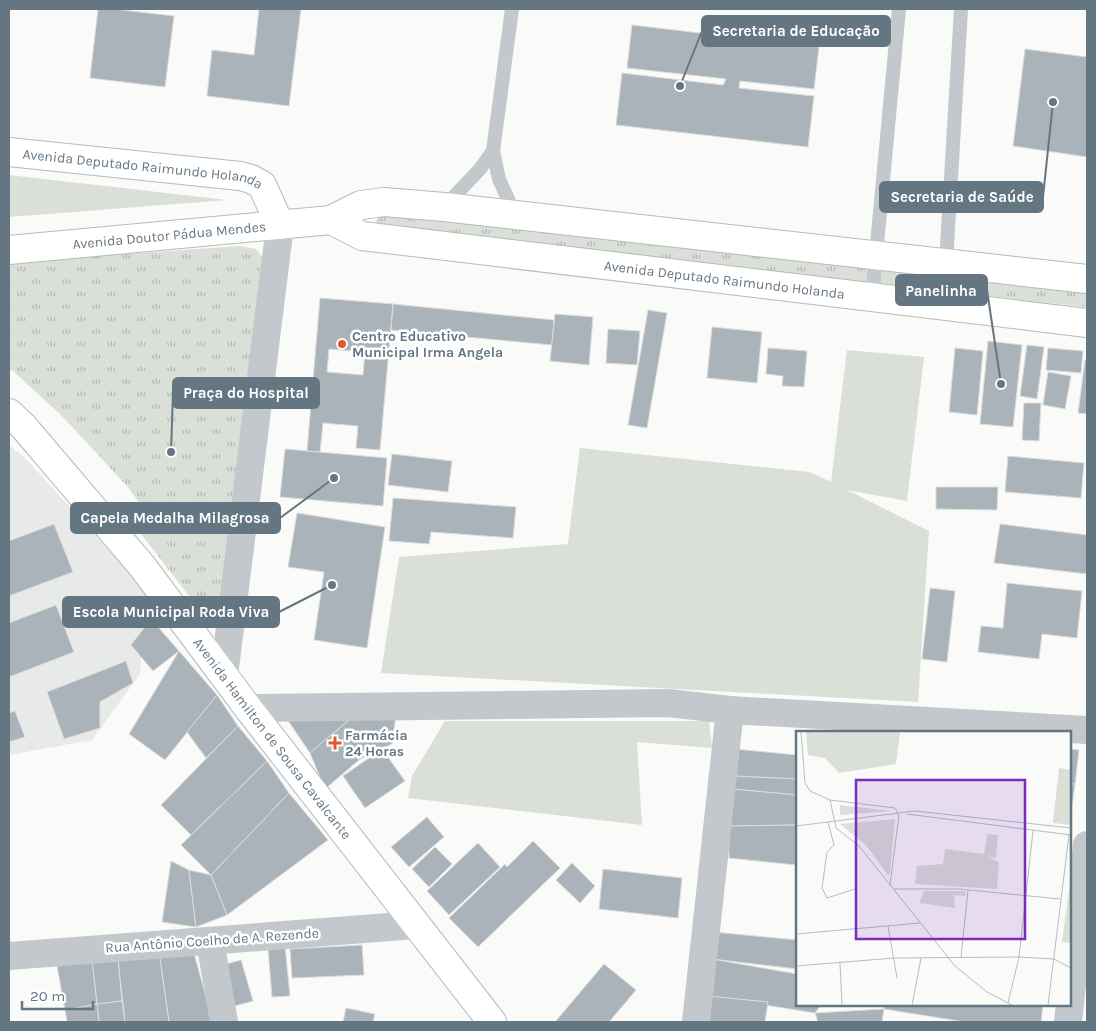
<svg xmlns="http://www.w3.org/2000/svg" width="1096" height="1031" viewBox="0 0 1096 1031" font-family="Karla,sans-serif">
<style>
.built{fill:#e8e9e9}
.green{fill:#dadfd7}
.park{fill:url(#park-tufts)}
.building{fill:#aab3b9;stroke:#dcdcda;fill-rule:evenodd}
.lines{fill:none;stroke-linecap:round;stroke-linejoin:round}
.secondary-casing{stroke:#b3babf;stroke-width:30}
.primary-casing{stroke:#b5babe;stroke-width:30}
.lane{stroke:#c3c8cc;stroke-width:14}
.street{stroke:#c3c8cc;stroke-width:28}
.secondary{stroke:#fff;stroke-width:28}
.primary{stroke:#fff;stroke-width:28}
.poi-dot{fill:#e4572e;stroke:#fff;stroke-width:2}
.labels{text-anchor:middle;stroke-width:5;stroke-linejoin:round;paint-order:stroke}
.street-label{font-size:14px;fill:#657683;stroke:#fff}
.poi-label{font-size:14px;font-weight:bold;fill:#657683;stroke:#fff;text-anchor:start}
.inset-road{fill:none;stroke:#b5bdc2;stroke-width:1}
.view{fill:#7b2cbf;fill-opacity:0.15;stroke:#7b2cbf;stroke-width:2.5}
.inset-edge{fill:none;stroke:#657683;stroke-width:2.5}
.leader{fill:none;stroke:#657683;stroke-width:2}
.callout-dot{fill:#657683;stroke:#fff;stroke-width:2}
.callout{fill:#657683;stroke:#657683;stroke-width:2}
.callout-label{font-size:15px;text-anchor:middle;font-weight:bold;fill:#fff}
</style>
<defs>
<pattern id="park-tufts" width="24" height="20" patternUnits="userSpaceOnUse" patternTransform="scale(1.25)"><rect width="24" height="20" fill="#dadfd7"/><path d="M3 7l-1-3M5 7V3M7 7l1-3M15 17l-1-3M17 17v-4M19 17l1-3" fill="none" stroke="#b4b9b4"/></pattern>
</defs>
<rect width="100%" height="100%" fill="#fafaf8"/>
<!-- built -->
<polygon class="built" points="9,445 25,458 146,591 140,674 92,740 9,755"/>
<!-- green -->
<g class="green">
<polygon points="9,175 227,200 9,217"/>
<polygon points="847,350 924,357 907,501 847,490 929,531 918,702 381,673 399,557 568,544 580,448 810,472 831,482"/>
<polygon points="445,721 709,721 712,748 637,742 642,825 408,798 412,776"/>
</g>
<!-- park -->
<g class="park">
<polygon points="383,213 1087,290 1087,307 382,229 376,221"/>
<polygon points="239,246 256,249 263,258 224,606 206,612 197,606 137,529 142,506 126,485 64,418 12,370 9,371 9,262"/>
</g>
<!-- building -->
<g class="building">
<polygon points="98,9 114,9 174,16 165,87 90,78"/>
<polygon points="259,9 301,9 289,106 207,96 212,50 254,55"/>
<polygon points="632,25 819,47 814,89 740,81 739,88 814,96 808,147 616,125 622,73 723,85 726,79 627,68"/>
<polygon points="1025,49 1087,57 1087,157 1013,146"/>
<path d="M320 298 393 304 380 450 356 448 358 426 323 423 320 452 307 451ZM329 349 365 352 363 375 327 372Z"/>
<polygon points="393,304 554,320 552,345 391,330"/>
<polygon points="648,310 667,313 647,428 628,425"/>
<polygon points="555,314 593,317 589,365 550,361"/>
<polygon points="712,327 762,332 757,383 707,378"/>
<polygon points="608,329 640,331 637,365 606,363"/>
<polygon points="988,341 1022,345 1013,427 980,424"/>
<polygon points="1027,345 1044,347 1037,399 1020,396"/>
<polygon points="768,348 807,351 804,387 782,386 783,376 766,374"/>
<polygon points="955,348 983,351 977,415 949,412"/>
<polygon points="1048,348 1083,351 1081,373 1046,370"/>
<polygon points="1085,360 1087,360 1087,414 1078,413"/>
<polygon points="1048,372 1071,376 1065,409 1043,405"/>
<polygon points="1024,403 1041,403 1039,441 1022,440"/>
<polygon points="285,449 387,458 383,506 280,497"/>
<polygon points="392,454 452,461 448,492 388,485"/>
<polygon points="1008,456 1084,463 1081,498 1005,492"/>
<polygon points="936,487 998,487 997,510 936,509"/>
<polygon points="393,498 516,507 513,538 431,532 429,544 389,541"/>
<polygon points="297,513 385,527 367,648 314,640 324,572 288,567"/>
<polygon points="54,524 73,572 9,596 9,541"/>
<polygon points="1000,524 1087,535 1087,574 994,563"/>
<polygon points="1007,583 1082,591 1077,638 1042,634 1039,659 978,652 981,626 1003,628"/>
<polygon points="930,588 955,591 947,662 922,659"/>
<polygon points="56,605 74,652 9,677 9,623"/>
<polygon points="151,619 179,651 153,671 131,645"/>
<polygon points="179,651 217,695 165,760 129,734"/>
<polygon points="126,661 133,683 100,702 100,728 64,739 47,692"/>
<polygon points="217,695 238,726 206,758 187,732"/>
<polygon points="15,711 25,737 9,742 9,713"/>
<polygon points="356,714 310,753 285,716"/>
<polygon points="356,714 396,715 392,744 359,760 333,734"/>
<polygon points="238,726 267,761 191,835 161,805"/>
<polygon points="333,733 359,760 325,789 310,753"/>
<polygon points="382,749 405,781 365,808 343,776"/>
<polygon points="735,749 797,755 797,779 733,776"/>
<polygon points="1070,749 1079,750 1075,784 1070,784"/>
<polygon points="267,761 289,793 211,875 181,845"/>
<polygon points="733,776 797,779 797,795 733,789"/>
<polygon points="1070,784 1075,784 1070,821"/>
<polygon points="722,788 797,795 797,825 729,826"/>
<polygon points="289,793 328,840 227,915 211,875"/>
<polygon points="427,817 444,837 409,867 391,847"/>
<polygon points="797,825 796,865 729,858 729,826"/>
<polygon points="533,841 560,868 478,947 449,918 505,864 507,867"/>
<polygon points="478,843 500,867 449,915 427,891"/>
<polygon points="435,847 452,864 429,887 412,869"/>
<polygon points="171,861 189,870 196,927 162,922"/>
<polygon points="572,863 595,886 580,903 556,880"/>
<polygon points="603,869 682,878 678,918 599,909"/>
<polygon points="189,870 211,875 227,915 196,927"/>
<polygon points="714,932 797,940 797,969 712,959"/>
<polygon points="362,945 364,975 292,978 290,949"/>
<polygon points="285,946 290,996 272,997 268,948"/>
<polygon points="193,950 213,1022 169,1022 159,952"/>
<polygon points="159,952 169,1022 125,1022 118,960"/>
<polygon points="712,959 797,974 797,1005 821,1005 815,1013 708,996"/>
<polygon points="118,960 122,1001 97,1004 92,961"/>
<polygon points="241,960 253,1001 235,1006 223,965"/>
<polygon points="92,961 97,1004 65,1010 57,966"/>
<polygon points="604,964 636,990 609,1022 555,1022"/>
<polygon points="708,996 768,1002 765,1022 709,1022"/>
<polygon points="122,1001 125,1022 99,1022 97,1004"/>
<polygon points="97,1004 99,1022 67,1022 65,1010"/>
<polygon points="883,1005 1043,1005 1041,1022 965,1022 884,1009"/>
<polygon points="346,1008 375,1014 373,1022 343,1022"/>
<polygon points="884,1009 882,1022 818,1022 815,1013"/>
</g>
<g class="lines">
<!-- secondary casing -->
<g class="secondary-casing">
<g id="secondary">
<path id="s1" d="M9 413 23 426 142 566 248 708 492 1022"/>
</g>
</g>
<!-- primary casing -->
<g class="primary-casing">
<g id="primary">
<path id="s2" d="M9 152 240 176 251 179 262 185 280 225"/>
<path id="s3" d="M331 220 362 236 1087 323"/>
<path id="s4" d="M9 250 331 220 361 205 384 202 444 207 1087 279"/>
</g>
</g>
<!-- lane -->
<g class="lane">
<polyline points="493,151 512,9"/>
<polyline points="444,207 480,169 493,151 499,179 515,215"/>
<polyline points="872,298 899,9"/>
<polyline points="942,306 946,263 961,9"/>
</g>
<!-- street -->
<g class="street">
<polyline points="224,676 280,225"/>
<polyline points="248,708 668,703 730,710 1087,730"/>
<polyline points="210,941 224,1022"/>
<polyline points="9,956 416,925"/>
<polyline points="696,1022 730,710"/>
<polyline points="1068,1022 1087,845"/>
</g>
<!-- secondary -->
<use href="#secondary" class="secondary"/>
<!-- primary -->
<use href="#primary" class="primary"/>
</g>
<!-- markers -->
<g class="poi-dot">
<circle cx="342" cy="344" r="5"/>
<path d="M332.5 735.5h5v5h5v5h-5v5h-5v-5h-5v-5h5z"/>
</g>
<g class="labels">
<!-- street labels -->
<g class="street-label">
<text dy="5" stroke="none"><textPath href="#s2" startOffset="135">Avenida Deputado Raimundo Holanda</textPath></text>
<text dy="5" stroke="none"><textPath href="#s4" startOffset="161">Avenida Doutor Pádua Mendes</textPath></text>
<text dy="5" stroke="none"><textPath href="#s3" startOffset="400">Avenida Deputado Raimundo Holanda</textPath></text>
<text dy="5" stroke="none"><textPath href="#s1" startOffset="419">Avenida Hamilton de Sousa Cavalcante</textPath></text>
<text transform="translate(212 940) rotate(-4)" y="5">Rua Antônio Coelho de A. Rezende</text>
</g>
<!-- poi labels -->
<g class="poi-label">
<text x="352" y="341">Centro Educativo<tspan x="352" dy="16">Municipal Irma Angela</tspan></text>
<text x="345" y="740">Farmácia<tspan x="345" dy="16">24 Horas</tspan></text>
</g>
</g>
<!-- overview -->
<g transform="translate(796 731)">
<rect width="275" height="275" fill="#fafaf8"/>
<path d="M10 1H104L100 33 43 42 29 27 12 24ZM263 37 275 39V94L257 92ZM44 74 95 80 44 84ZM191 103 202 104 200 127 192 126 203 131 201 158 119 153 121 135 147 133 149 118 188 123ZM275 144V212L266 211ZM128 160H169L170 165 158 164 159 177 123 172Z" fill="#dadfd7"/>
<path d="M99 88 94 143 92 144 70 114 44 93Z" fill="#dadfd7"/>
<path class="inset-road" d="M5 1 9 52 14 60 34 69 99 77 103 84M34 69 40 97 63 115 159 235 191 261 216 274M111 83 275 104M32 91 38 114 31 121 26 157 31 167 59 158M0 95 119 80 275 97M94 154 103 84M98 158H163L264 168M92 195 101 247M0 203 124 192M165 226 172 159M44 232 46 274M0 235 98 227 223 226 258 228 275 237M212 272 223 226 237 100M116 274 125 227M252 274 273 104"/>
<path class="view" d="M60 49H229V208H60Z"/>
<rect width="275" height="275" class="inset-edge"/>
</g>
<!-- callouts -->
<path class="leader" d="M680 86L702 31M1053 102L1043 197M1001 384L987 290M171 452L173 393M334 478L280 518M332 585L279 612"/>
<g class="callout-dot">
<circle cx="680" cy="86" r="5"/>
<circle cx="1053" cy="102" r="5"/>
<circle cx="1001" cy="384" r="5"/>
<circle cx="171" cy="452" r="5"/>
<circle cx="334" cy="478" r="5"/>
<circle cx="332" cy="585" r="5"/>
</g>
<g class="callout">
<rect x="702" y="16" width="188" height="30" rx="5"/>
<rect x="880" y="182" width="163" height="30" rx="5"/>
<rect x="896" y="275" width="91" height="30" rx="5"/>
<rect x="173" y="378" width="146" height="30" rx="5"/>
<rect x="71" y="503" width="209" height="30" rx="5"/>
<rect x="63" y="597" width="216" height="30" rx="5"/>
</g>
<g class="callout-label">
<text x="796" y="36">Secretaria de Educação</text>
<text x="962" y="202">Secretaria de Saúde</text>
<text x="941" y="296">Panelinha</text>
<text x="246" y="398">Praça do Hospital</text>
<text x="175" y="523">Capela Medalha Milagrosa</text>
<text x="171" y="617">Escola Municipal Roda Viva</text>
</g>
<!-- border -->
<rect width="1096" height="1031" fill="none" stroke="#657683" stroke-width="20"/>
<!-- scale -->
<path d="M22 1001v8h71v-8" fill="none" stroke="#657683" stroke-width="2.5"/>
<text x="30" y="1001" font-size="15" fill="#657683" stroke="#ffffff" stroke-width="4" paint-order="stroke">20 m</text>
</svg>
